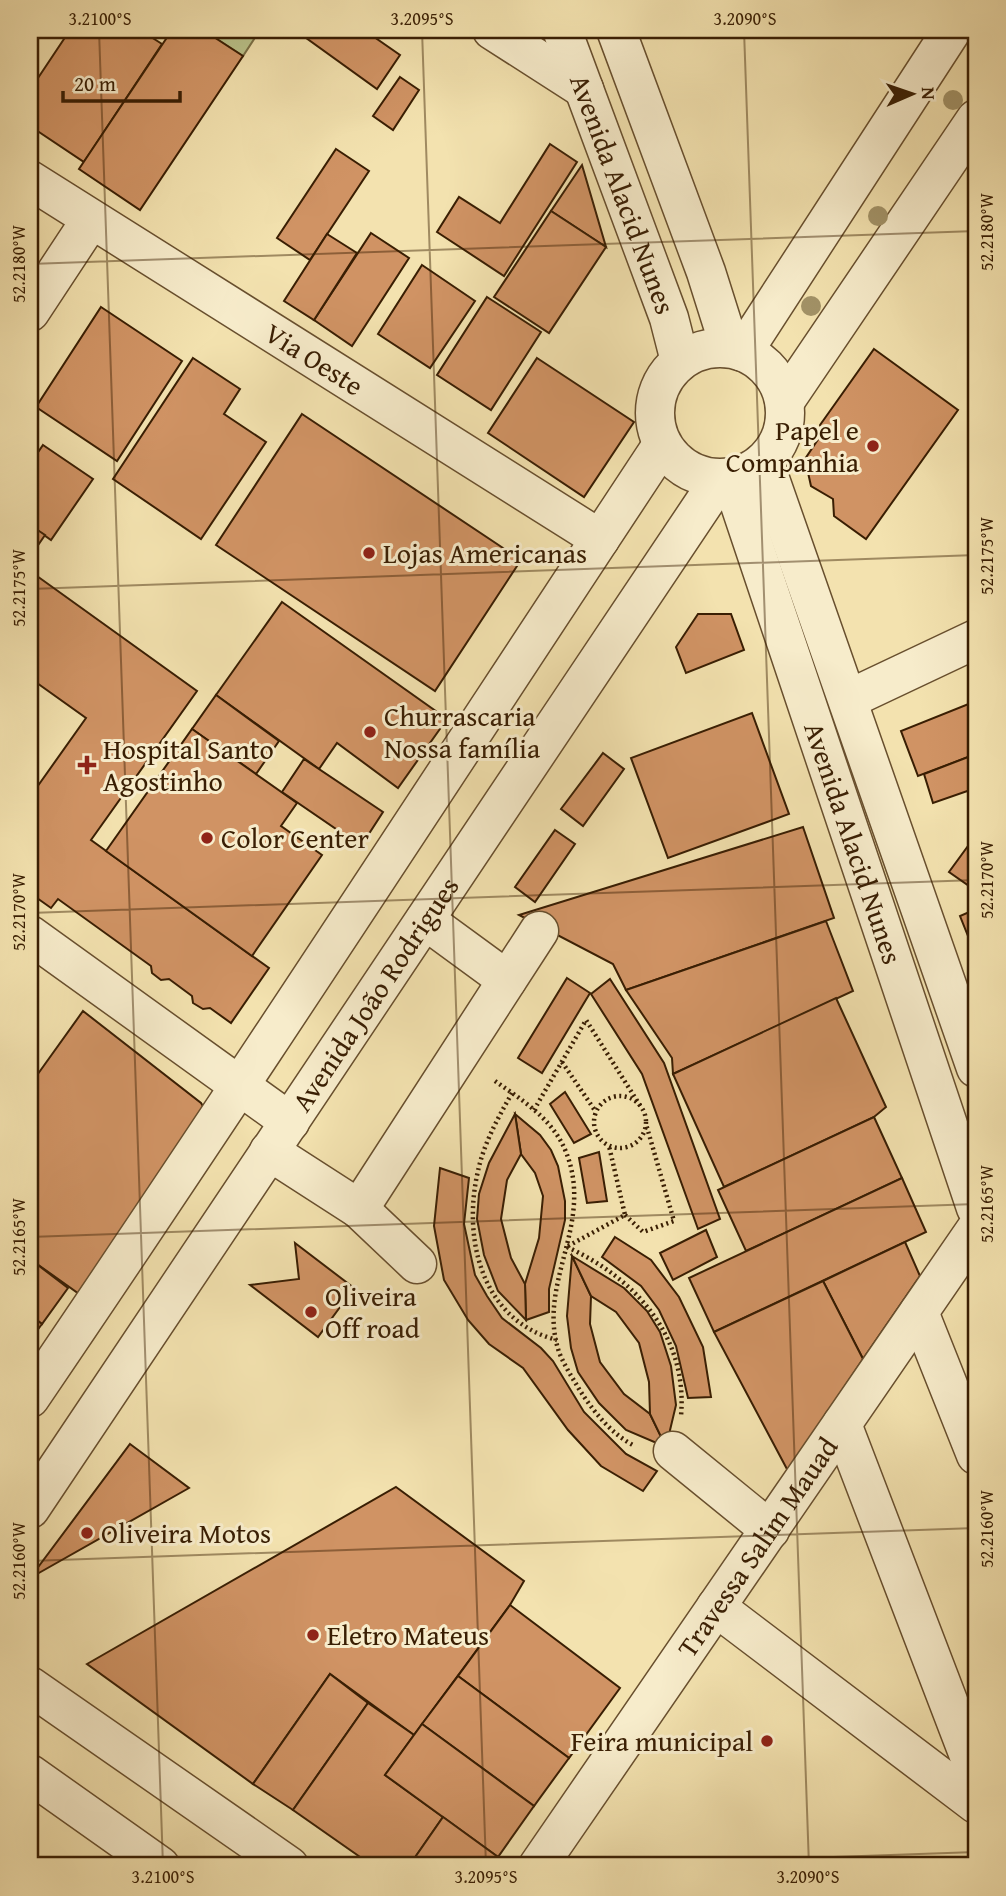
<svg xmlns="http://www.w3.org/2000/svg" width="1006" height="1896" viewBox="0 0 1006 1896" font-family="'Gentium Book Plus',serif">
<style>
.green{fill:#bac38b;stroke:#7a7047;stroke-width:2}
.building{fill:#d09364;stroke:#391e03;stroke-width:2}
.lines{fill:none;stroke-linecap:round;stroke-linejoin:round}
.minor-casing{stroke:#684f2e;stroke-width:41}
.path{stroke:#391e03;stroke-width:4.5;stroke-dasharray:2 3.5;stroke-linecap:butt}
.minor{stroke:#f7eccb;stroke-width:38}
.tree{fill:#a29267}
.ticks{fill:none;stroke:#391e03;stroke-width:2;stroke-opacity:0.45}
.poi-dot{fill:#8f2418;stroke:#f7eccb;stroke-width:2.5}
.labels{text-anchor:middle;stroke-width:6;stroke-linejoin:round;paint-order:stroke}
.street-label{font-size:28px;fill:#391e03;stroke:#f7eccb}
.poi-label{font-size:28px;fill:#391e03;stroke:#f7eccb;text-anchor:start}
.neatline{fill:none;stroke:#391e03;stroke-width:2.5}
.ticks-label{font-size:18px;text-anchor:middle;fill:#391e03}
</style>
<rect width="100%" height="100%" fill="#f3e2af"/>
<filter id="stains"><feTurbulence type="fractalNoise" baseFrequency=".00286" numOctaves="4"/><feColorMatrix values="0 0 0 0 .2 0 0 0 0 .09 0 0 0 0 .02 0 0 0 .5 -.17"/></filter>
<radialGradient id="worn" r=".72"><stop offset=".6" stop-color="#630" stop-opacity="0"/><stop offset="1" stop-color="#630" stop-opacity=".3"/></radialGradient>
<!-- green -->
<polygon class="green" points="203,30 260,30 243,56"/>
<!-- building -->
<g class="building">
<polygon points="70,30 140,30 162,44 84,162 30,126 30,90"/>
<polygon points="172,30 203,30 243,56 140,210 79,169"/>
<polygon points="306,30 364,30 400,55 377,89 302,35"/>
<polygon points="400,77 419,90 393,130 373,116"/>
<polygon points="550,144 577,162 504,276 437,232 459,197 500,223"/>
<polygon points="336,149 369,171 310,260 277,238"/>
<polygon points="582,165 606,247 551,211"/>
<polygon points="551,211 606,247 549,333 494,297"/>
<polygon points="371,233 409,258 352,346 314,320"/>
<polygon points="327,234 357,253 314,320 284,301"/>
<polygon points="422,265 475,301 430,368 378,334"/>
<polygon points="487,297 541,332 491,410 437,375"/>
<polygon points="101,307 182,361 117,461 36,407"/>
<polygon points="874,349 958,410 866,539 834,516 833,499 811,486 805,459 823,432 820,425"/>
<polygon points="193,358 240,389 224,414 266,442 201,539 113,479"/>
<polygon points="537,358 634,422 584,497 488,433"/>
<polygon points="302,414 521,560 435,691 216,545"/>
<polygon points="43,445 93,479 51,540 30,525 30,464"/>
<polygon points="30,525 45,535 34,551 30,548"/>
<polygon points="30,571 197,691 91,840 269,968 231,1023 210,1008 203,1009 193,1003 192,996 169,979 161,980 152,973 151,966 58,899 51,908 30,893 30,797 86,718 30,678"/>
<polygon points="282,602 447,719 398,788 337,743 319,769 216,695"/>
<polygon points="698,614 731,614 744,650 686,673 676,647"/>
<polygon points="216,695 279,741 256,774 192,729"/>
<polygon points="976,701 976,754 918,776 901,731"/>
<polygon points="752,713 789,814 668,858 631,758"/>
<polygon points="192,729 297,803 281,826 322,855 252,956 106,851"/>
<polygon points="603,753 624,769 583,826 561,809"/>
<polygon points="976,754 976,788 933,803 924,774"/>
<polygon points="304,759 383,812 361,846 282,792"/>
<polygon points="803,827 834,918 626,990 613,964 519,915"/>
<polygon points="555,830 575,844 535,902 515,887"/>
<polygon points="976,835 976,882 972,888 949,872"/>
<polygon points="976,909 976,956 960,916"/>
<polygon points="826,921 853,991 673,1074 672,1058 626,990"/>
<polygon points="567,978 590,993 542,1073 518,1058"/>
<polygon points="610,979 664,1063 720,1219 698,1229 642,1074 591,994"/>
<polygon points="836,998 886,1107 874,1117 724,1187 673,1074"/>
<polygon points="83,1011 201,1103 207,1113 82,1296 30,1259 30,1085"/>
<polygon points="565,1092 591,1134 574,1143 550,1104"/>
<polygon points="515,1114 540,1135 551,1150 558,1166 565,1201 565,1220 549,1289 549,1312 526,1320 525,1284 539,1238 543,1196 535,1173 521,1154"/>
<polygon points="515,1114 521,1154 507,1180 501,1219 511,1258 525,1284 526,1320 498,1291 484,1255 477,1219 479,1194 489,1163"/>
<polygon points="874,1117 902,1178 746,1251 718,1190"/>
<polygon points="599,1152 607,1201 587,1203 579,1158"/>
<polygon points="440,1168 469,1178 464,1224 475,1275 487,1296 502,1318 541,1348 553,1361 584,1412 626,1454 657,1471 643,1491 601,1466 568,1430 523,1368 489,1344 468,1320 444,1280 434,1226"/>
<polygon points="902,1178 926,1232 714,1332 689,1278"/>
<polygon points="706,1230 717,1257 673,1280 660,1253"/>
<polygon points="615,1237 651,1260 679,1297 703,1347 711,1397 688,1398 676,1346 659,1310 641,1286 602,1257"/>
<polygon points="905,1242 920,1276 863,1359 823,1281"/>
<polygon points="295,1243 354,1288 318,1337 250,1285 299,1279"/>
<polygon points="572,1256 591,1296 590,1324 600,1362 624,1394 650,1414 666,1447 626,1430 599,1403 578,1372 571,1348 567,1316"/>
<polygon points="572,1256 624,1288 647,1311 660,1332 671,1366 676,1405 666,1447 650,1414 649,1382 639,1343 616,1312 591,1296"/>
<polygon points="30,1259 68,1288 42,1324 30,1315"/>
<polygon points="823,1281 863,1359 788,1471 714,1332"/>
<polygon points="30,1315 42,1324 30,1340"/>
<polygon points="130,1444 189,1488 30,1578"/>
<polygon points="396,1487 524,1581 510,1605 414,1735 330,1674 253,1784 87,1664"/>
<polygon points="510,1605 620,1688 569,1758 458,1676"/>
<polygon points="330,1674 368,1703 293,1810 253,1784"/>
<polygon points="458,1676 569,1758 534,1806 422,1724"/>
<polygon points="368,1703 414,1735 385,1775 443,1817 409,1866 373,1866 293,1810"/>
<polygon points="422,1724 534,1806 498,1857 385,1775"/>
<polygon points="443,1817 498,1857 491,1866 409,1866"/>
</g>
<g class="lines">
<!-- minor casing -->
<g class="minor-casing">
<g id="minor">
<polyline points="492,30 584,89"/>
<path id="s1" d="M562 30 669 318 680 361"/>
<polyline points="616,30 706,272 730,348"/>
<path id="s2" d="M30 180 600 539"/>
<polyline points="30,312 90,221"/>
<circle cx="720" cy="413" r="65"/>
<polyline points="743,352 952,30"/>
<polyline points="785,401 976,119"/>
<polyline points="764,462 976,1068"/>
<path id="s3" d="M731 478 976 1208"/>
<polyline points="849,699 976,639"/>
<polyline points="425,920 507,980"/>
<polyline points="30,935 290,1122"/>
<polyline points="269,1151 359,1209 417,1264"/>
<polyline points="359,1209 539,931"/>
<polyline points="919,1312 976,1455"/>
<path d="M30 1398C244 1083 452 763 662 445"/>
<polyline points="842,1424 976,1774"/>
<polyline points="673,1451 770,1530"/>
<path id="s4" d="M30 1509 720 479"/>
<polyline points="716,1607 976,1804"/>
<polyline points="30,1686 289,1866"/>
<polyline points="30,1774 160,1866"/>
<path id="s5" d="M538 1866 976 1229"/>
</g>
</g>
<!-- path -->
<g class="path">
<polyline points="562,1062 596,1112"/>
<path d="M495 1081C522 1100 553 1119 566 1152 595 1225 536 1283 559 1352 564 1365 572 1377 579 1389 593 1411 612 1435 635 1446"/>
<path d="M512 1093C498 1118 484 1143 478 1171 462 1239 482 1321 557 1340"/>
<circle cx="620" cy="1122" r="26"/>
<polyline points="534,1110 586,1020 641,1107"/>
<polyline points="625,1215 643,1232 674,1221 646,1124"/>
<polyline points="568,1246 625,1215 609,1146"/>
<path d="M567 1247C635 1278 688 1336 681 1416"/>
</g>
<!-- minor -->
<use href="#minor" class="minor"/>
</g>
<!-- trees -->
<g class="tree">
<circle cx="953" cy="100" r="10"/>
<circle cx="878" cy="216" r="10"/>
<circle cx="811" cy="306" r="10"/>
</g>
<!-- ticks -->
<path class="ticks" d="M99 30 163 1866M422 30 486 1866M744 30 809 1866M30 264 976 231M30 589 976 555M30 913 976 880M30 1237 976 1204M30 1561 976 1528M582 1866 976 1852"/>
<!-- markers -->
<g class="poi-dot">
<circle cx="873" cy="446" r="7"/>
<circle cx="369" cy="553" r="7"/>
<circle cx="370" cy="732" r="7"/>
<path d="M83.5 754.5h7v7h7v7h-7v7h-7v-7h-7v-7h7z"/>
<circle cx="207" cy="838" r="7"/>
<circle cx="311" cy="1312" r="7"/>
<circle cx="87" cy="1533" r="7"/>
<circle cx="313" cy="1635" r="7"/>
<circle cx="767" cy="1741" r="7"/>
</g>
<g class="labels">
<!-- street labels -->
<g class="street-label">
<text dy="10" stroke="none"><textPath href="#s1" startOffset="175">Avenida Alacid Nunes</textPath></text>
<text dy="10" stroke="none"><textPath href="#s2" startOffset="336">Via Oeste</textPath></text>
<text dy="10" stroke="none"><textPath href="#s3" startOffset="385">Avenida Alacid Nunes</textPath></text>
<text dy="10" stroke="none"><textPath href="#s4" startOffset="620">Avenida João Rodrigues</textPath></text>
<text dy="10" stroke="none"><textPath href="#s5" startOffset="387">Travessa Salim Mauad</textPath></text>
</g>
<!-- poi labels -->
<g class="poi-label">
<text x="859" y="440" text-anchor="end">Papel e<tspan x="859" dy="32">Companhia</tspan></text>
<text x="383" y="563">Lojas Americanas</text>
<text x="384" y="726">Churrascaria<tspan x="384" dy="32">Nossa família</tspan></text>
<text x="103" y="759">Hospital Santo<tspan x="103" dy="32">Agostinho</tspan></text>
<text x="221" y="848">Color Center</text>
<text x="325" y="1306">Oliveira<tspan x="325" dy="32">Off road</tspan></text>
<text x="101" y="1543">Oliveira Motos</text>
<text x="327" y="1645">Eletro Mateus</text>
<text x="753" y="1751" text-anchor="end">Feira municipal</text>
</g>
</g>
<!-- margin -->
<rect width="1006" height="1896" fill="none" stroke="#f3e2af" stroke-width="77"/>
<!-- north arrow -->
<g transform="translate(912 94) rotate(88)" stroke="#f7eccb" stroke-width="5" paint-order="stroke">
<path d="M0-5L12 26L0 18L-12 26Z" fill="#391e03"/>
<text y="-10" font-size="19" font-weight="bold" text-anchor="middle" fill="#391e03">N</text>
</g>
<!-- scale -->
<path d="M63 91v10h117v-10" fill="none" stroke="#391e03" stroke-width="3.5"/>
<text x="74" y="91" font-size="21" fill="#391e03" stroke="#f7eccb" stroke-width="5" paint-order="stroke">20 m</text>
<rect x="38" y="38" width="930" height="1819" class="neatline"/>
<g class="ticks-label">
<text x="100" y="25">3.2100°S</text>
<text x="422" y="25">3.2095°S</text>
<text x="745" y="25">3.2090°S</text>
<text transform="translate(987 232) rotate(-90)" y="6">52.2180°W</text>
<text transform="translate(19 264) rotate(-90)" y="6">52.2180°W</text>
<text transform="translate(987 556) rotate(-90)" y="6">52.2175°W</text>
<text transform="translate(19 588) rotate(-90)" y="6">52.2175°W</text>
<text transform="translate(987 880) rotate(-90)" y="6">52.2170°W</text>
<text transform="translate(19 912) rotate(-90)" y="6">52.2170°W</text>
<text transform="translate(987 1204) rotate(-90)" y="6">52.2165°W</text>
<text transform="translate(19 1237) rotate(-90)" y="6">52.2165°W</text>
<text transform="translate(987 1529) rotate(-90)" y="6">52.2160°W</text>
<text transform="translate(19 1561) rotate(-90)" y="6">52.2160°W</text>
<text x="163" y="1883">3.2100°S</text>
<text x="486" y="1883">3.2095°S</text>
<text x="808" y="1883">3.2090°S</text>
</g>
<rect width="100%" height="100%" filter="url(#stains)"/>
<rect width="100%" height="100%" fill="url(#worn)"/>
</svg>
